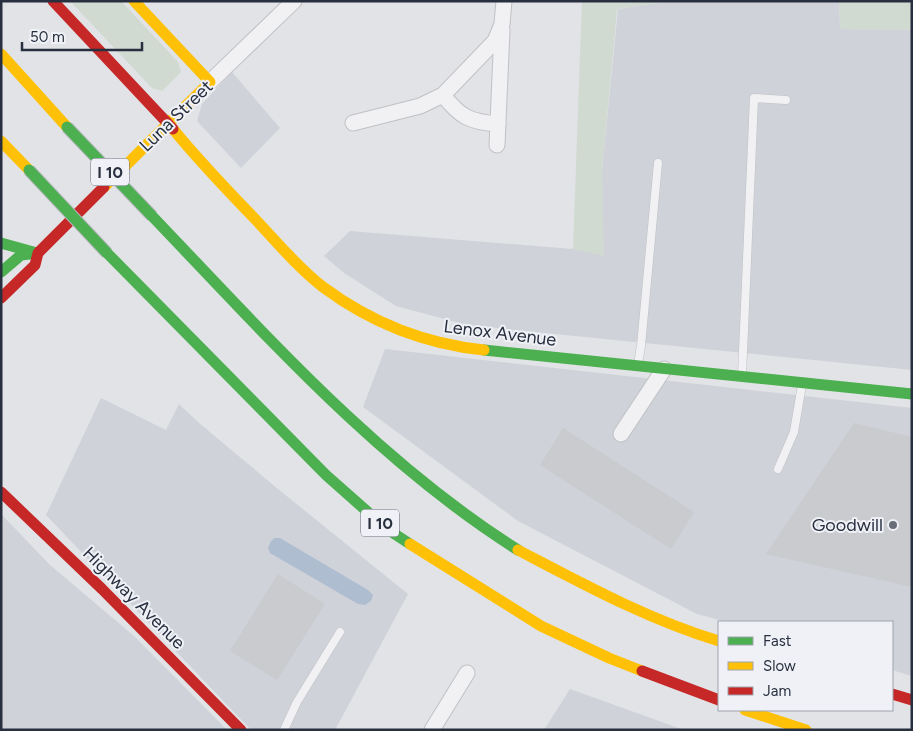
<svg xmlns="http://www.w3.org/2000/svg" width="913" height="731" viewBox="0 0 913 731" font-family="Figtree,sans-serif">
<style>
.built{fill:#cfd2d9}
.green{fill:#d0dad1}
.water{fill:#afbdd1}
.building{fill:#c9cbce}
.lines{fill:none;stroke-linecap:round;stroke-linejoin:round}
.lane-casing{stroke:#bfc1c4;stroke-width:9}
.street-casing{stroke:#bfc1c4;stroke-width:17}
.lane{stroke:#f1f1f3;stroke-width:8}
.street{stroke:#f1f1f3;stroke-width:15}
.fast{stroke:#4caf50;stroke-width:11}
.slow{stroke:#ffc107;stroke-width:11}
.jam{stroke:#c62828;stroke-width:11}
.fast-bridge-casing{stroke:#b3b6bb;stroke-width:13;stroke-linecap:butt}
.fast-bridge{stroke:#4caf50;stroke-width:11}
.poi-dot{fill:#696e79;stroke:#eff1f6;stroke-width:2}
.labels{text-anchor:middle;stroke-width:4;stroke-linejoin:round;paint-order:stroke}
.shield{fill:#eff1f6;stroke:#646976;stroke-width:1}
.shield-label{font-size:16px;font-weight:bold;fill:#282f3f}
.street-label{font-size:18px;fill:#282f3f;stroke:#eff1f6}
.poi-label{font-size:18px;fill:#282f3f;stroke:#eff1f6;text-anchor:end}
</style>
<rect width="100%" height="100%" fill="#e1e3e6"/>
<!-- built -->
<g class="built">
<polygon points="669,1 839,1 840,29 912,30 912,370 467,325 396,306 344,273 324,256 350,231 573,249 603,255 602,171 618,9"/>
<polygon points="232,72 280,128 241,168 197,121 202,104"/>
<polygon points="385,349 912,408 912,676 892,670 892,622 727,622 697,614 518,521 363,407"/>
<polygon points="101,398 166,430 179,404 199,423 278,489 408,594 335,730 251,730 46,515"/>
<polygon points="1,514 50,565 134,636 227,730 1,730"/>
<polygon points="570,689 684,730 544,730"/>
</g>
<!-- green -->
<g class="green">
<polygon points="70,1 121,1 178,62 181,72 162,91 152,88"/>
<polygon points="582,1 669,1 617,9 602,171 604,256 573,249"/>
<polygon points="839,1 912,1 912,30 840,29"/>
</g>
<!-- water -->
<polygon class="water" points="275,538 280,538 368,590 373,595 371,601 365,605 358,604 270,553 268,548 271,541"/>
<!-- building -->
<g class="building">
<polygon points="854,423 912,437 912,587 766,554"/>
<polygon points="563,428 694,512 671,549 540,465"/>
<polygon points="278,574 325,604 277,680 230,651"/>
</g>
<g class="lines">
<!-- lane casing -->
<g class="lane-casing">
<g id="lane">
<polyline points="638,364 641,346 658,163"/>
<polyline points="742,375 754,98 786,100"/>
<polyline points="778,469 794,432 802,385"/>
<polyline points="284,730 297,702 340,632"/>
</g>
</g>
<!-- street casing -->
<g class="street-casing">
<g id="street">
<polyline points="210,82 294,1"/>
<path d="M443 95C460 117 470 122 498 124"/>
<polyline points="353,123 420,106 443,95 495,41 502,24 504,1"/>
<polyline points="497,145 502,30"/>
<polyline points="621,434 664,369"/>
<polyline points="432,730 467,673"/>
</g>
</g>
<!-- lane -->
<use href="#lane" class="lane"/>
<!-- street -->
<use href="#street" class="street"/>
<!-- fast -->
<g class="fast">
<path d="M152 216C266 335 377 461 518 550"/>
<polyline points="1,243 37,253"/>
<polyline points="107,253 326,475 387,529 410,544"/>
<polyline points="1,272 21,255 38,253"/>
<polyline points="484,350 912,394"/>
</g>
<!-- slow -->
<g class="slow">
<polyline points="1,54 67,127"/>
<path d="M173 129C199 161 227 190 255 219 277 242 298 268 323 287 370 322 425 344 484 350"/>
<polyline points="1,141 29,170"/>
<polyline points="104,187 210,82 134,1"/>
<polyline points="410,544 541,626 609,658 642,671"/>
<path d="M518 550C583 584 649 620 719 641"/>
<polyline points="745,710 806,730"/>
</g>
<!-- jam -->
<g class="jam">
<polyline points="53,1 173,129"/>
<polyline points="1,298 35,265 38,253 104,187"/>
<polyline points="1,492 102,589 241,730"/>
<polyline points="642,671 719,700"/>
<polyline points="892,694 912,700"/>
</g>
<!-- fast-bridge casing -->
<g class="fast-bridge-casing">
<g id="fast-bridge">
<polyline points="67,127 152,216"/>
<polyline points="29,170 107,253"/>
</g>
</g>
<!-- fast-bridge -->
<use href="#fast-bridge" class="fast-bridge"/>
</g>
<!-- markers -->
<circle class="poi-dot" cx="893" cy="525" r="5"/>
<g class="labels">
<!-- shield labels -->
<g class="shield">
<rect x="91" y="158.5" width="38" height="27" rx="4"/>
<rect x="361" y="509.5" width="38" height="27" rx="4"/>
</g>
<g class="shield-label">
<text x="110" y="178">I 10</text>
<text x="380" y="529">I 10</text>
</g>
<!-- street labels -->
<g class="street-label">
<text transform="translate(176 116) rotate(-44)" y="6">Luna Street</text>
<text transform="translate(500 333) rotate(7)" y="6">Lenox Avenue</text>
<text transform="translate(134 598) rotate(45)" y="6">Highway Avenue</text>
</g>
<!-- poi labels -->
<g class="poi-label">
<text x="883" y="531">Goodwill</text>
</g>
</g>
<!-- border -->
<rect width="913" height="731" fill="none" stroke="#282f3f" stroke-width="5"/>
<!-- legend -->
<rect x="718" y="621" width="175" height="90" fill="#eff1f6" stroke="#9fa3ad"/>
<rect x="728" y="637" width="25" height="8" fill="#4caf50" stroke="#9fa3ad"/>
<text x="763" y="646" font-size="15" fill="#282f3f">Fast</text>
<rect x="728" y="662" width="25" height="8" fill="#ffc107" stroke="#9fa3ad"/>
<text x="763" y="671" font-size="15" fill="#282f3f">Slow</text>
<rect x="728" y="687" width="25" height="8" fill="#c62828" stroke="#9fa3ad"/>
<text x="763" y="696" font-size="15" fill="#282f3f">Jam</text>
<!-- scale -->
<path d="M22 42v8h120v-8" fill="none" stroke="#282f3f" stroke-width="2.5"/>
<text x="30" y="42" font-size="15" fill="#282f3f" stroke="#eff1f6" stroke-width="4" paint-order="stroke">50 m</text>
</svg>
